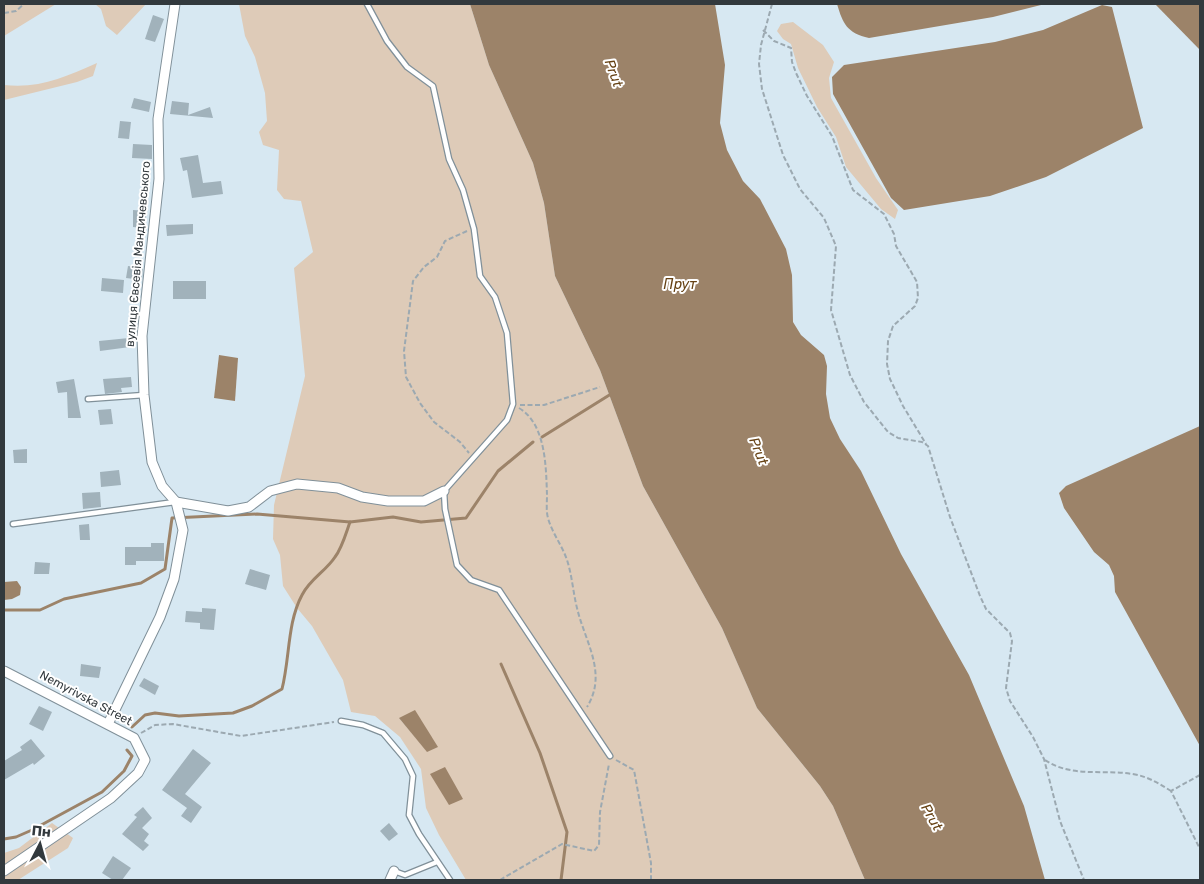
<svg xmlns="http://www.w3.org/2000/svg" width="1204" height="884" viewBox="0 0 1204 884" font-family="Rubik,sans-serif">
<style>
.green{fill:#decbb8;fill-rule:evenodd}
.water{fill:#9c8369}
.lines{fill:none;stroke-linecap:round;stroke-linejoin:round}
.stream{stroke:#9c8369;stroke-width:3}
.building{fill:#a1b2bb}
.lane-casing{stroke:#809099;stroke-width:7}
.street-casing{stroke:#809099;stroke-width:11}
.path{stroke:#9ca9b1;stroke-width:2;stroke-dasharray:5 2.5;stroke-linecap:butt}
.lane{stroke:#fff;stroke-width:4.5}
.street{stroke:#fff;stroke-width:9}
.labels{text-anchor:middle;stroke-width:4;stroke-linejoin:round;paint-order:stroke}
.street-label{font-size:12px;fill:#32393d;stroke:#fff}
.water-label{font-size:14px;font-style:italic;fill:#664113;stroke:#fff}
</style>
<rect width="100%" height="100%" fill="#d7e8f2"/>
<!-- green -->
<g class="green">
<polygon points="4,4 56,4 4,36"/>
<polygon points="95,4 146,4 117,35 106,26 101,9"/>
<path d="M239 4H470L489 65 533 163 544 203 555 276 600 370 643 486 722 628 757 708 820 786 833 806 865 880H466L439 835 426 808 421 769 400 737 375 716 351 712 343 680 312 626 297 608 283 586 280 555 273 539 274 505 305 376 294 268 313 252 301 201 284 199 277 190 279 150 263 145 259 132 267 121 265 93 255 57 245 36ZM399 718 437 746V747L427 751Z"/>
<polygon points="793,22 823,45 834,62 829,78 831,98 876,178 898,210 895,219 881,209 846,167 836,137 817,107 798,68 791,44 783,39 777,31 781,24"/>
<path d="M97 63 93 76 77 82 4 100V85C39 89 65 77 97 63Z"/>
<polygon points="52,823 73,838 68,848 18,880 4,880 4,853 19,848"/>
</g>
<!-- water -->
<g class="water">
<polygon points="470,4 715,4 725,65 720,123 727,150 743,181 760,199 786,249 792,275 793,322 801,335 824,355 827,366 826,394 830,418 840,439 861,471 901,554 969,675 1024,806 1045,880 865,880 833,806 820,786 757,708 722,628 643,486 600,370 555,276 544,203 533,163 489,65"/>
<path d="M837 4H1045L993 17 869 38C847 33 843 24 837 4Z"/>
<polygon points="1155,4 1200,4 1200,50"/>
<polygon points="1102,5 1112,7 1143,128 1046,177 990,196 904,210 891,198 833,94 832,77 844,65 995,42 1043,30"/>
<polygon points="219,355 238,358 235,401 214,398"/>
<polygon points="1200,426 1200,746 1115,592 1114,576 1109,565 1094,552 1064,508 1059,493 1066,486"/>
<polygon points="17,581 21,587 20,595 12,599 4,600 4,582"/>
<polygon points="415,710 438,747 427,752 399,718"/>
<polygon points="445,767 463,799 449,805 430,774"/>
</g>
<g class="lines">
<!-- stream -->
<g class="stream">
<polyline points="542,437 611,394"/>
<polyline points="4,610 40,610 64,599 141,583 165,569 172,518 257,514 350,522 393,517 421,522 466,518 498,471 533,442"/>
<polyline points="501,664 540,753 567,832 561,880"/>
<path d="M132 727 145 715 155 713 179 716 233 713 252 706 282 689C290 658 287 623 302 595 310 579 326 571 335 557 342 548 346 533 350 522"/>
<polyline points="4,839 16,837 32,830 102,792 124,771 132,756 127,750"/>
</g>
</g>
<!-- building -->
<g class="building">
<polygon points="153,15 164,19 155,42 145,39"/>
<polygon points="134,98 151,102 149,112 131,108"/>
<polygon points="172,101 189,103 188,115 210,107 213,118 170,114"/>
<polygon points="120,121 131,122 129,139 118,138"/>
<polygon points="133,144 152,145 152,159 132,158"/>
<polygon points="198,155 203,183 221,181 223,194 192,198 187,170 183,171 180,158"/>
<polygon points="133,210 146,211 146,228 133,227"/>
<polygon points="193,224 193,234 167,236 166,225"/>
<polygon points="128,266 143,268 142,280 126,278"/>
<polygon points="102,278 124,280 123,293 101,291"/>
<rect x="173" y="281" width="33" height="18"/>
<polygon points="129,338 130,347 100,351 99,341"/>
<polygon points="131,377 132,387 121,388 122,392 105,394 103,379"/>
<polygon points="74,379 81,418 68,418 67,392 58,393 56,382"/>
<polygon points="111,409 113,424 100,425 98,410"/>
<polygon points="27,449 27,463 14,463 13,450"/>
<polygon points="119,470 121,485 101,487 100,472"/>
<polygon points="100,492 101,507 83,509 82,493"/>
<polygon points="89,524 90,540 80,540 79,525"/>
<polygon points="151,543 164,543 164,561 136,561 136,565 125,565 125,547 151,547"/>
<polygon points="35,562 50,563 49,574 34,574"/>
<polygon points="250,569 270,575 266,590 245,584"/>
<polygon points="202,608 216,609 214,630 200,629 200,623 185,622 186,611 202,612"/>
<polygon points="81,664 101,667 99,678 80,676"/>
<polygon points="144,678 159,686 155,695 139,686"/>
<polygon points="39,706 52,712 43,731 29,724"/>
<polygon points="31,739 45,756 34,765 33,763 4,780 4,761 22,750 20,747"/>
<polygon points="193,749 211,763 185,794 202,807 191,823 181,816 187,808 162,790"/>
<polygon points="143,807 152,818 142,828 149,834 144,841 149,845 143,851 122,834 137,817 134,815"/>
<polygon points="389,823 398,834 389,841 380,831"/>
<polygon points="113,856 131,868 122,880 113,880 102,873"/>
</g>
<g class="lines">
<!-- lane casing -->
<g class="lane-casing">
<g id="lane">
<polyline points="367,4 387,41 407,67 433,86 449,159 463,190 474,229 480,276 495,297 507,333 513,404 507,420 444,491 445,509 457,565 471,580 499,590 610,756"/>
<polyline points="88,399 144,395"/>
<polyline points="13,524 175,502"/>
<polyline points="341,721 363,725 383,733 405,759 413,776 409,815 419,834 450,880"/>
<polyline points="394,871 405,875 437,862"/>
</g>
</g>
<!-- street casing -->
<g class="street-casing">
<g id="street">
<polyline points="176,502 228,511 249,507 270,491 297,484 338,488 362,497 388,501 424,501 444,491"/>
<polyline points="4,671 134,738 145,760 138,773 111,798 4,871"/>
<polyline points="108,724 160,617 174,579 183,530 176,502 162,486 152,462 144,395 142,336 159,179 158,119 175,4"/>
<polyline points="390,880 394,871"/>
</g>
</g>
<!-- path -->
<g class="path">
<polyline points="772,4 761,45 759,64 762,89 783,155 800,189 824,218 836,246 831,310 850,375 864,402 888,432 898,438 922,442 928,446 950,517 980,596 986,609 1010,633 1012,641 1006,688 1010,701 1033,737 1044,759 1060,821 1084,880"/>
<polyline points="4,13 16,11 24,4"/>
<polyline points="763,30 774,41 791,48 792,62 796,73 807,96 832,136 853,190 884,214 894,234 896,246 917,282 918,298 915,306 893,326 888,341 887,364 890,379 903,406 926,444"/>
<polyline points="467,231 445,241 437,257 424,267 413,281 404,351 406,377 420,403 434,422 460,442 469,453"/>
<polyline points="520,405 544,405 600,387"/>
<path d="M519 408C546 424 546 467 547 495 547 502 546 511 548 518 552 533 562 545 567 560 572 575 573 592 577 608 585 642 608 673 587 707"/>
<polyline points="141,733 155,725 173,724 241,736 334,722"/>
<polyline points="616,760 634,770 651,863 651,880"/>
<path d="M1045 760C1072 778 1102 769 1132 774 1147 776 1158 783 1171 791"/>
<polyline points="1200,775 1171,791 1200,849"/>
<polyline points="500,880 562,844 594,851 599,845 600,812 609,764"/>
</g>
<!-- lane -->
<use href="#lane" class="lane"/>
<!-- street -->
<use href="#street" class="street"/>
</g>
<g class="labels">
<!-- street labels -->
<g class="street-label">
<text transform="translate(138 254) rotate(-85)" y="4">вулиця Євсевія Мандичевського</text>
<text transform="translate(86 698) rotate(28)" y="4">Nemyrivska Street</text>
</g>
<!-- water labels -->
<g class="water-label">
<text transform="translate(614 73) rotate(70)" y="5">Prut</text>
<text x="680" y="289">Прут</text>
<text transform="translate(759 451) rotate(68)" y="5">Prut</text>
<text transform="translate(932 817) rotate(60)" y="5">Prut</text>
</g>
</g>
<!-- border -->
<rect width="1204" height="884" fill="none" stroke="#32393d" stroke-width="10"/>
<!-- north arrow -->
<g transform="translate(40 844) rotate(6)" stroke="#ffffff" stroke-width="4" paint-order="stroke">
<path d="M0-4L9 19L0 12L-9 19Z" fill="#32393d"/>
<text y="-8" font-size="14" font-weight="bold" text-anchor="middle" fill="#32393d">Пн</text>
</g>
</svg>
